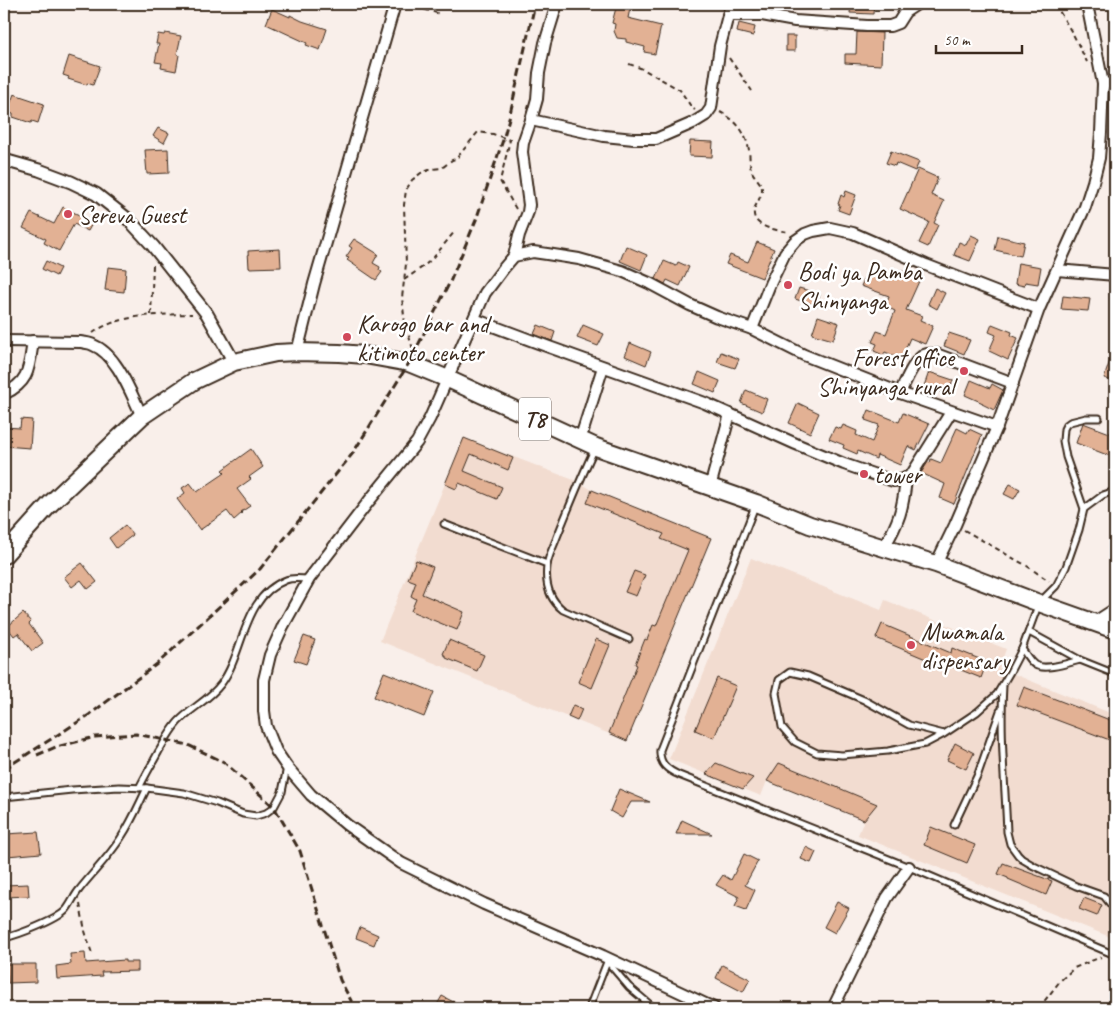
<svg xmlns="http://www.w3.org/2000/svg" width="1119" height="1012" viewBox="0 0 1119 1012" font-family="Caveat,sans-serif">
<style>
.built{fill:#f2dcd0}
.building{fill:#e2b194;stroke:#3b2a1e}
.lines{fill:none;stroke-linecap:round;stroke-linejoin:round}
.service-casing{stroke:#3b2a1e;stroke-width:9}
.minor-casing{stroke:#3b2a1e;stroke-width:14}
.tertiary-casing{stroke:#3b2a1e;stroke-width:15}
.trunk-casing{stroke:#3b2a1e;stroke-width:20}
.path{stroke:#3b2a1e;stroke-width:2;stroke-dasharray:5 4;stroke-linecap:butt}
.service{stroke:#fff;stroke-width:5}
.minor{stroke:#fff;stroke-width:10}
.tertiary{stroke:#fff;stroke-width:11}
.trunk{stroke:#fff;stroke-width:16}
.rail{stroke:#3b2a1e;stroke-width:3;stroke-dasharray:8 4;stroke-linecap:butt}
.poi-dot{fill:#d1495b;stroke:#fff;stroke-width:2}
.labels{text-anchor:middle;stroke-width:5;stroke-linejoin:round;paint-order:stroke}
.shield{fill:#fff;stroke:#766a62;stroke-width:1}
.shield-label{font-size:24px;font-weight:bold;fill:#3b2a1e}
.poi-label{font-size:25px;fill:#3b2a1e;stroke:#fff;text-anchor:start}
</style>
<rect width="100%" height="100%" fill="#f9efea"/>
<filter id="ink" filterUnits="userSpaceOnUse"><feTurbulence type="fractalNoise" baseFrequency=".02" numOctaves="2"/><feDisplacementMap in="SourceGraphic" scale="10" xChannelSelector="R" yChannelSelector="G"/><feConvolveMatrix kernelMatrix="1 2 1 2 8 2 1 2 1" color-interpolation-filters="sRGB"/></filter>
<g filter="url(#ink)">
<!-- built -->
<g class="built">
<polygon points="464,438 579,482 592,490 711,538 627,741 380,641"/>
<polygon points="751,558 881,610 885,600 1006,649 999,668 1115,715 1115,939 858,835 864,820 767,781 761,796 669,759"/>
</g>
<!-- building -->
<g class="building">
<polygon points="617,4 631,4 628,18 661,26 655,54 644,52 645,47 626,42 626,39 617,38 614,31 615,24 612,23"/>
<polygon points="851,4 874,4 873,14 850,13"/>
<polygon points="272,9 290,17 290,15 302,21 327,29 320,50 306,45 307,43 266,24"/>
<polygon points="739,23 755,27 753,36 737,32"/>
<polygon points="857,32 882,33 881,65 845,63 845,54 856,54"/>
<polygon points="165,33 181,36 177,54 179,55 176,71 161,68 162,63 155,62 159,44 156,44 158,34 164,35"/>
<rect x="786" y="36" width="9" height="15"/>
<polygon points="69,56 100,66 93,85 87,83 87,85 68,79 69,77 63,75"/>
<polygon points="14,94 44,104 38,123 32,121 31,123 13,117 13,114 7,112"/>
<polygon points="158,128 169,133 164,143 153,136"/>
<polygon points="690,141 713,142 712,157 689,156"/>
<polygon points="168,149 169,173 147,174 145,150"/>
<polygon points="891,151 919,162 915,171 896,163 895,166 886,163"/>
<polygon points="918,169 938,178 931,195 944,201 934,223 938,225 928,247 919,243 929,222 900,209"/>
<polygon points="846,191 856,195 849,214 838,210 840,205 838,204 841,195 844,197"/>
<polygon points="63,207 93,222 88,231 74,224 59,251 44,243 46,239 23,228 31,213 54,224"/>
<polygon points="971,235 980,239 970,261 954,255 959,242 966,245"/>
<polygon points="998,236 1024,242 1021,256 995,250"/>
<polygon points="354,239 378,254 373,263 380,267 379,270 382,272 376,280 347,260 349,258 346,257 352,248 349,246"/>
<polygon points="757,242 774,249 762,278 726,264 730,255 748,262"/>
<polygon points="626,246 647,255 641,270 620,261"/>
<polygon points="280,249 281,267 249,268 248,251"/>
<polygon points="46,261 60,268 56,276 42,269"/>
<polygon points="664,261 676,266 678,262 689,267 680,286 667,280 665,284 656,279"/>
<polygon points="1018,263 1041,267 1038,284 1025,282 1024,286 1015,284"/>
<polygon points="108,267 126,269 124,292 105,290"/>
<polygon points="869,270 897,279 900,270 920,279 906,310 922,316 920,320 933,326 925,344 910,338 901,359 885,352 883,355 874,351 877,344 872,342 877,331 886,334 895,311 885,306 889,296 861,286 865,277 866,277"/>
<polygon points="799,288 820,294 817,306 795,299"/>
<polygon points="935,288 945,293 937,309 928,304"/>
<polygon points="1063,296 1090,299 1088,311 1061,309"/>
<polygon points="818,316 839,323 833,340 812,334"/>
<polygon points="992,324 1012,332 1011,335 1018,338 1008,360 989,351 996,335 989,332"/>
<polygon points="538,325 555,332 552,341 534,334"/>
<polygon points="583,325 604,334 598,346 577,338"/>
<polygon points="949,333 970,340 964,354 944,346"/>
<polygon points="630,343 651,352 646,365 625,356"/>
<polygon points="1114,349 1115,349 1115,382 1104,378"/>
<polygon points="721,352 739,359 735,368 717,362"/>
<polygon points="699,372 720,381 715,393 694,384"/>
<polygon points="929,372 953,380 948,394 924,386"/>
<polygon points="971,380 990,388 992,384 1003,390 994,410 982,404 983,403 965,395"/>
<polygon points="746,390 767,399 762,412 741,403"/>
<polygon points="798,403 819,413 810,433 789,423"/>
<polygon points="869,410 899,422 903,413 929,424 916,450 908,446 900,465 877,455 876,459 858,451 857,454 843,448 844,445 829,439 835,427 841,429 843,425 857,431 856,435 872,442 879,425 865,420"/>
<polygon points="21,419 32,420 30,448 4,446 4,427 20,428"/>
<polygon points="1083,423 1115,435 1115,458 1076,443"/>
<polygon points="957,428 967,433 969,429 982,435 954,504 940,498 945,484 921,473 928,462 930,463 931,459 941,463"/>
<polygon points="464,438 513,458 508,470 471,454 464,471 502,487 497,499 459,483 456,489 445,484"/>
<polygon points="251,449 263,467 249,477 251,479 237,489 250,506 241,512 242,513 234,520 227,511 200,530 177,499 185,493 182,488 190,483 197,492 225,473 222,470"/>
<polygon points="1010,484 1020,489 1014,499 1004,494"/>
<polygon points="592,490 711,538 627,741 609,733 637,665 635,664 645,639 647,640 653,625 656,626 688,550 661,539 664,534 587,503"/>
<polygon points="125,525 133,535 116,548 109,538"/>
<polygon points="416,560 433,567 422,594 464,612 457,630 411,611 416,599 411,596 416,582 408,579"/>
<polygon points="82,563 97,582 88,589 81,580 72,587 64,577"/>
<polygon points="634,571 645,575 636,596 625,592"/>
<polygon points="23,613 31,622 29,624 43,643 32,651 18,633 14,636 7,627"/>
<polygon points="882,624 951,653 952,648 987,662 981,678 941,662 940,665 876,638"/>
<polygon points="304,636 315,640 306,664 294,660"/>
<polygon points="596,639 610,645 592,688 578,682"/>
<polygon points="449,640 484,655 477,671 446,658 446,656 443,654"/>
<polygon points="384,672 434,692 424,717 374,697"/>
<polygon points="717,678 736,686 714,738 695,730"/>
<polygon points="1024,687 1115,722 1115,742 1017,705"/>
<polygon points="573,705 582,709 577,721 568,717"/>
<polygon points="955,743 974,753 966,769 947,760"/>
<polygon points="716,763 753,778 743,789 706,774"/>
<polygon points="779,763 877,804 864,820 767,781"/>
<polygon points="619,789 650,802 631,802 622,818 610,811"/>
<polygon points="682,820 712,834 676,834"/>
<polygon points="931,827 975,845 967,863 924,845"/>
<polygon points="38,832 41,853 7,856 6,834"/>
<polygon points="806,847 816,852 811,863 801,859"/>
<polygon points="744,854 758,861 745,885 755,890 746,910 735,906 739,897 716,885 723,875 731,880"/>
<polygon points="1003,863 1052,881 1046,895 1008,879 1008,878 998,874"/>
<polygon points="28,884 29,896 5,897 5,885"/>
<polygon points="1084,898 1102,905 1097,916 1079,909"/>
<polygon points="837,902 849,908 835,933 824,927"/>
<polygon points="360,927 378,935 374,945 356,938"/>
<polygon points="85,953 86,963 125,960 125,962 138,962 138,971 101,972 102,976 57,979 56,966 71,964 70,954"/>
<polygon points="7,964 36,964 36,982 8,983"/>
<polygon points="722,965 750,979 743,992 716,978"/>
<polygon points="442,996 465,1008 435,1008"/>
</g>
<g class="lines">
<!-- service casing -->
<g class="service-casing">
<g id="service">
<path d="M595 448C581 477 569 507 557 537 554 546 548 556 547 566 545 583 549 599 563 610L629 639"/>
<path d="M755 506 660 750C659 764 668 770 679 775L909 867 1115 955"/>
<polyline points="1084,509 1103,495 1115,491"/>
<polyline points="444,524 547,564"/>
<polyline points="1029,632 1080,660 1115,674"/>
<path d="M1022 649C1026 654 1029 661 1035 665 1045 671 1068 663 1080 660"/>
<path d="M1003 685C1000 734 1005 783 1007 832L1010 844 1018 855 1022 859 1034 866 1076 886 1104 896 1115 910"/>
<polyline points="944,734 909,725 864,700 808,676 790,672 779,680 776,693 782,727 795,742 817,753 842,755 888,751 925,744 944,734 977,712 997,694 1010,672 1022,649 1039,603 1056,586 1066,567 1079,530 1084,509 1066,457 1063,441 1064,429 1066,425 1070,422 1086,418 1099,418"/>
<path d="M139 788C145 776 152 764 159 751 165 741 170 731 178 722 191 708 209 700 221 684 245 652 242 597 286 580 293 577 301 579 309 579"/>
<polyline points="4,797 72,790 119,787 147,788 184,793 217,803 243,814 256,816 266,813 274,807 282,792 287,767"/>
<polyline points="954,825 978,774 1000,711"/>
<path d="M4 938C18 935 57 920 66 910 71 904 74 896 79 890 93 872 110 856 122 836 132 821 139 804 147 788"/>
<polyline points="606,960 629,987 654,1008"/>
<polyline points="589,1008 607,962"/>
</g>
</g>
<!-- minor casing -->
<g class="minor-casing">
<g id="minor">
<polyline points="728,15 762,15 795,21 867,26 890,26 898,23 905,12 917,4"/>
<polyline points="1103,84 1115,83"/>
<polyline points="531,120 604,136 634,139 656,139 693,123 706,115 711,108 720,46 731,4"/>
<polyline points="514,256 519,235 528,212 529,205 522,152 523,143 531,120 537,99 539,73 545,43 557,4"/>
<polyline points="1057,270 1115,275"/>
<path d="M474 319 549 347 705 403 796 444 844 464 893 481C901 481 905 479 912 474L951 412"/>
<polyline points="752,329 770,284 785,253 795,241 805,234 813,231 830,228 853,233 926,265 1039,309"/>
<path d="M4 341 81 342C85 343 90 343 93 345 117 354 131 394 142 416"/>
<polyline points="297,352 314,284 395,4"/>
<path d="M900 393C905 383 913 361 924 355 928 353 932 354 936 354L1013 383"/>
<path d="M4 394C30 382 29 367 33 341"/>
<polyline points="580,440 603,367"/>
<polyline points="710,487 730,414"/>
<path d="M884 547C899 522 903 509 906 479"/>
<polyline points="936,564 955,525 997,427 1039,309 1085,207 1093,182 1099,158 1101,133 1103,84 1087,4"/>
<polyline points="1095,622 1115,609"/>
<polyline points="714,1008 603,956 484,904 401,863 347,825 311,795 287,767 276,751 266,726 264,711 264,680 270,655 283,626 309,579 369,501 417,442 430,418 485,293 503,269 514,256 533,252 547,254 579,259 622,271 649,283 690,305 717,317 752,329 804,355 900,393 997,427"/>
<polyline points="833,1008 887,898 909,867"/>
</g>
</g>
<!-- tertiary casing -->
<g class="tertiary-casing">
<polyline id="tertiary" points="4,160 39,170 71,182 96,194 129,220 153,246 207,314 234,362"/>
</g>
<!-- trunk casing -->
<g class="trunk-casing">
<polyline id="trunk" points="4,555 50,504 142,416 194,381 234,362 276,353 297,352 339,353 365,355 409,363 448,379 596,447 756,503 810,525 936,564 1039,603 1115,630"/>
</g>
<!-- path -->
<g class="path">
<polyline points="407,4 440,14"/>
<polyline points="1055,4 1074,36 1087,62"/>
<polyline points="729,58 752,91"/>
<polyline points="629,64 643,69 680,90 692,108 695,110"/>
<path d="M720 112C737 121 745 131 749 150 750 156 749 163 751 169 753 177 762 182 762 189 762 195 758 201 755 207 748 227 775 230 789 232"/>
<polyline points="404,280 424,266 434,257 455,231"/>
<polyline points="151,315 153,265"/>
<path d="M93 333C121 313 160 315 192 314"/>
<polyline points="413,349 405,324 402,298 406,264 404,205 406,190 412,180 421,173 432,169 442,168 452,160 456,159 478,132 493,134 510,140 500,181 516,209"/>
<polyline points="964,530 1027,566 1049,581"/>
<polyline points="80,904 85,931 92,954"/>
<polyline points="1039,1008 1060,981 1074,968 1101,957"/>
</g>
<!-- service -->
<use href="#service" class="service"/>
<!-- minor -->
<use href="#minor" class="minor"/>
<!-- tertiary -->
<use href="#tertiary" class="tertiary"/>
<!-- trunk -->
<use href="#trunk" class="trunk"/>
<!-- rail -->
<g class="rail">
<polyline points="37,755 56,747 95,737 136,734 165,740 188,745 224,762 274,807 300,851 340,980 355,1008"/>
<polyline points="4,769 89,715 157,664 260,569 353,453 409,363 450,282 476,220 503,140 509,118 535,4"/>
</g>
</g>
</g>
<!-- markers -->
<g class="poi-dot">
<circle cx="68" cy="214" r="5"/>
<circle cx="788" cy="285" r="5"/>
<circle cx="347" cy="337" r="5"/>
<circle cx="964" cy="371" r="5"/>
<circle cx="864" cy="474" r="5"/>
<circle cx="911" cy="645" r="5"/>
</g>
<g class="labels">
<!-- shield labels -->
<rect class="shield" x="519" y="397.5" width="32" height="43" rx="4"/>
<g class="shield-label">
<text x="535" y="427">T8</text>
</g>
<!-- poi labels -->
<g class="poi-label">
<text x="78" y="223">Sereva Guest</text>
<text x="798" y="280">Bodi ya Pamba<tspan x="798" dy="29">Shinyanga</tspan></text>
<text x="357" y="332">Karogo bar and<tspan x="357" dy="29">kitimoto center</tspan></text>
<text x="954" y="366" text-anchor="end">Forest office<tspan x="954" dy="29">Shinyanga rural</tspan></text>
<text x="874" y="483">tower</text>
<text x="921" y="640">Mwamala<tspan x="921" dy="29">dispensary</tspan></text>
</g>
</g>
<!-- margin -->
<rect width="1119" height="1012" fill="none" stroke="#fff" stroke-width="20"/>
<rect x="10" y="10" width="1099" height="992" fill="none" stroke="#3b2a1e" stroke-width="2" filter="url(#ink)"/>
<!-- scale -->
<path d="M936 45v8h86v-8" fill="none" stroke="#3b2a1e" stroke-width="2.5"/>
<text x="944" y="45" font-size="15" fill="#3b2a1e" stroke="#ffffff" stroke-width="4" paint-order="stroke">50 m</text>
</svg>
